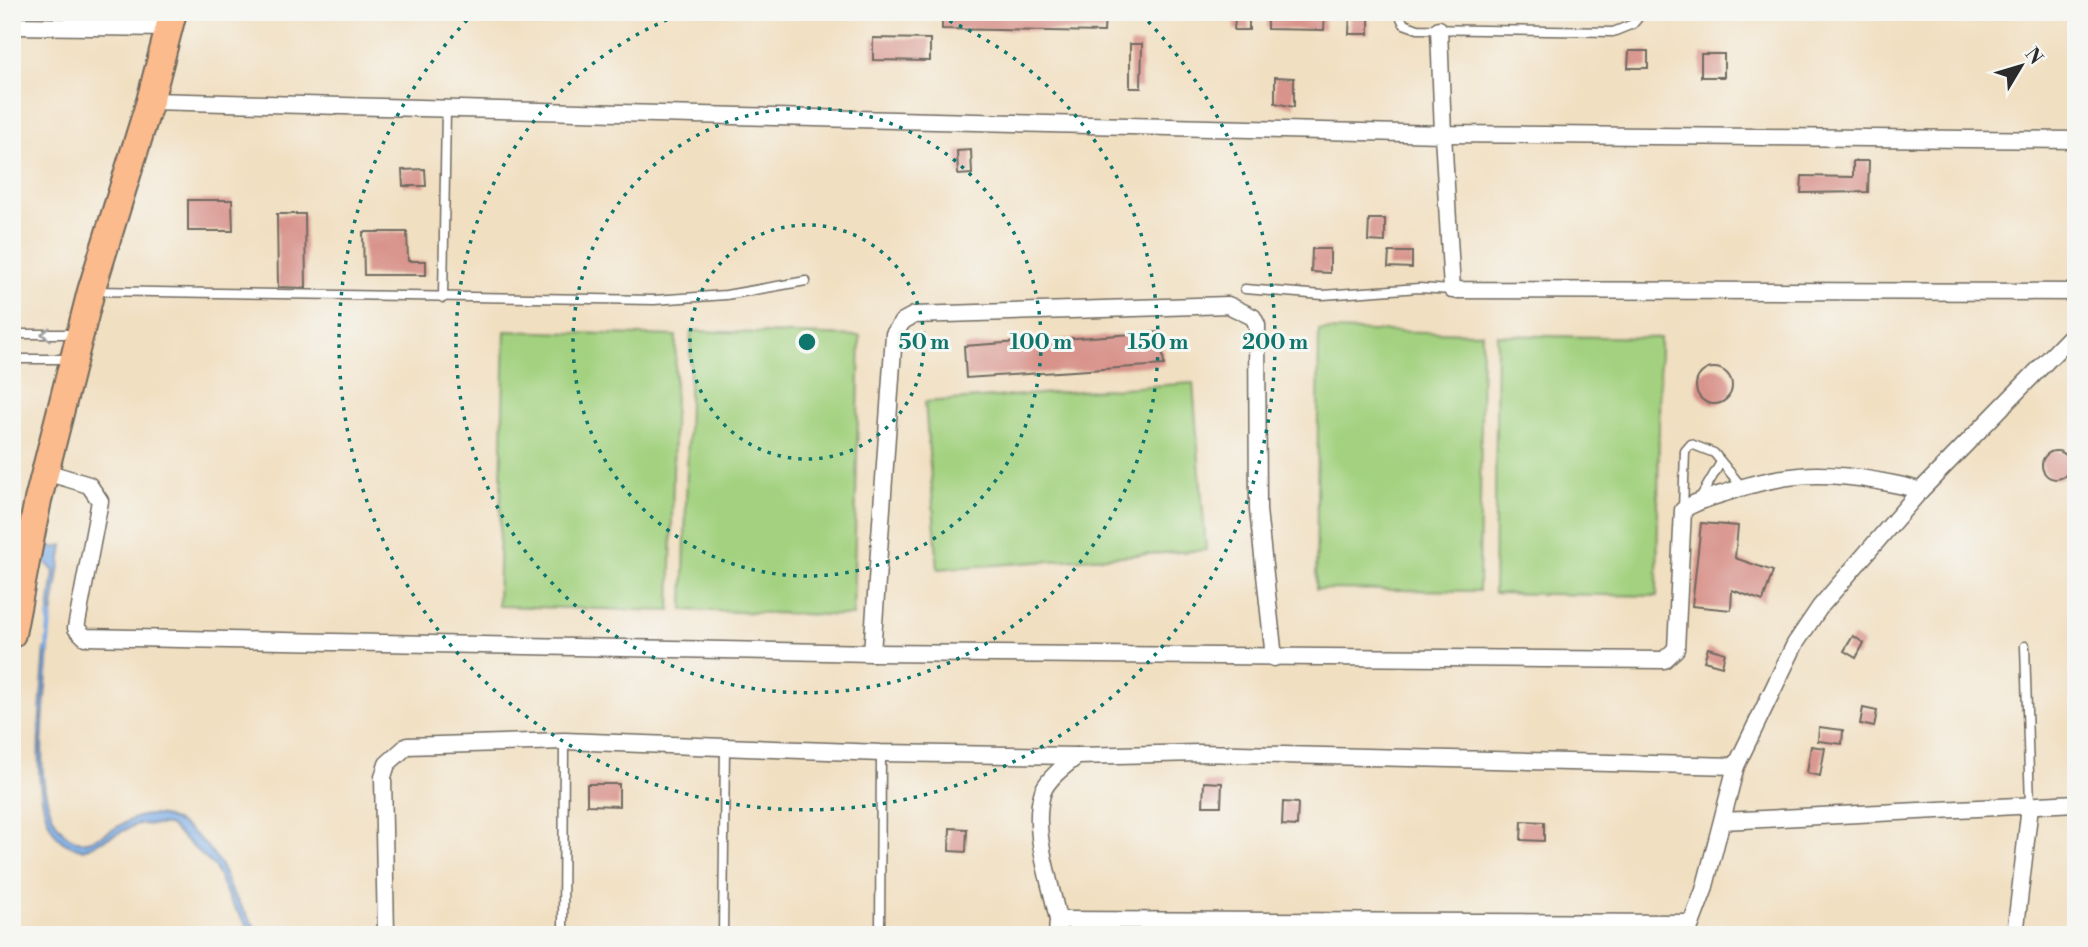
<svg xmlns="http://www.w3.org/2000/svg" width="2088" height="947" viewBox="0 0 2088 947" font-family="'Libre Bodoni',serif">
<style>
.green{fill:#a3d17f;stroke:#677e55;stroke-width:2}
.water{fill:#7bace6;stroke:#536c88;stroke-width:2}
.lines{fill:none;stroke-linecap:round;stroke-linejoin:round}
.stream{stroke:#7bace6;stroke-width:4.5}
.building{fill:#d8938b}
.service-casing{stroke:#706a60;stroke-width:11}
.minor-casing{stroke:#706a60;stroke-width:19}
.trunk-casing{stroke:#706a60;stroke-width:30}
.service{stroke:#fff;stroke-width:8}
.minor{stroke:#fff;stroke-width:16}
.trunk{stroke:#fbbb8c;stroke-width:26}
.oneway{stroke:#a0a0a0}
.ring{fill:none;stroke:#0f766e;stroke-width:3.5;stroke-dasharray:3.5 7}
.centre{fill:#0f766e;stroke:#f6f6f2;stroke-width:3.5}
.ring-label{font-size:21px;text-anchor:middle;font-weight:bold;fill:#0f766e;stroke:#f6f6f2;stroke-width:6;stroke-linejoin:round;paint-order:stroke}
</style>
<rect width="100%" height="100%" fill="#f6f6f2"/>
<filter id="ink" filterUnits="userSpaceOnUse"><feTurbulence type="fractalNoise" baseFrequency=".0143" numOctaves="2"/><feDisplacementMap in="SourceGraphic" scale="14" xChannelSelector="R" yChannelSelector="G"/><feConvolveMatrix kernelMatrix="1 2 1 2 8 2 1 2 1" color-interpolation-filters="sRGB"/></filter>
<filter id="wash" filterUnits="userSpaceOnUse"><feTurbulence type="fractalNoise" baseFrequency=".00686" numOctaves="4" result="noise"/><feDisplacementMap in="SourceGraphic" scale="28" xChannelSelector="R" yChannelSelector="G"/><feGaussianBlur stdDeviation="1.57" result="paint"/><feColorMatrix in="noise" values="0 0 0 0 0 0 0 0 0 0 0 0 0 0 0 0 0 1.4 0 .05"/><feComposite in="paint" operator="in"/></filter>
<g filter="url(#wash)">
<rect width="100%" height="100%" fill="#f1dfc1"/>
<!-- green -->
<g class="green">
<polygon points="1319,330 1482,333 1479,591 1316,589"/>
<polygon points="505,331 676,336 670,611 498,606"/>
<polygon points="691,331 860,336 853,616 683,610"/>
<polygon points="1497,335 1660,338 1657,596 1494,593"/>
<polygon points="1193,383 1206,550 938,569 925,402"/>
</g>
<!-- water -->
<g class="water">
<polygon points="49,545 55,548 63,545 51,622 48,621 54,571 45,562"/>
<path d="M49 647C47 696 26 805 68 836 75 840 79 843 87 841 115 835 132 807 166 817 186 823 211 848 221 866 225 874 226 883 231 891 240 906 251 920 260 935H254L230 901 214 866 169 825 137 824 83 850C77 847 69 846 63 842 24 811 43 694 45 648Z"/>
</g>
<g class="lines">
<!-- stream -->
<polyline class="stream" points="47,652 50,615"/>
</g>
<g id="blocks">
<!-- building -->
<g class="building">
<polygon points="942,12 1105,12 1104,32 942,29"/>
<polygon points="1300,12 1325,12 1324,30 1267,29 1267,16 1300,16"/>
<polygon points="1350,12 1369,12 1369,34 1349,34"/>
<polygon points="1235,18 1249,18 1249,30 1234,30"/>
<polygon points="873,38 930,39 930,61 873,60"/>
<polygon points="1130,44 1142,44 1141,88 1130,88"/>
<polygon points="1629,51 1648,51 1648,68 1628,68"/>
<rect x="1701" y="54" width="23" height="23"/>
<polygon points="1275,77 1294,78 1294,107 1275,103"/>
<polygon points="971,150 972,174 958,175 957,151"/>
<polygon points="1853,161 1869,161 1868,192 1801,193 1802,176 1853,177"/>
<polygon points="425,169 426,186 403,186 402,170"/>
<polygon points="188,200 232,200 233,231 188,231"/>
<polygon points="277,214 305,214 306,288 278,287"/>
<polygon points="1369,219 1385,219 1385,242 1368,241"/>
<polygon points="363,232 407,232 408,261 426,261 426,275 364,275"/>
<polygon points="1312,249 1330,249 1330,273 1311,272"/>
<polygon points="1389,252 1412,252 1412,268 1388,267"/>
<polygon points="1161,332 1164,365 966,378 964,346"/>
<circle cx="1714" cy="386" r="18"/>
<circle cx="2056" cy="465" r="14"/>
<polygon points="1701,523 1738,526 1735,558 1773,571 1763,601 1732,590 1731,610 1692,606"/>
<polygon points="1853,636 1864,643 1856,658 1844,651"/>
<polygon points="1708,648 1725,653 1722,666 1704,661"/>
<polygon points="1863,708 1877,711 1874,727 1860,724"/>
<polygon points="1819,727 1843,730 1842,744 1818,741"/>
<polygon points="1811,746 1825,748 1820,776 1807,773"/>
<polygon points="1204,782 1222,783 1221,806 1203,806"/>
<polygon points="587,784 619,784 619,806 587,805"/>
<polygon points="1283,802 1298,803 1297,826 1282,825"/>
<polygon points="1522,821 1544,822 1544,841 1521,840"/>
<polygon points="950,828 967,829 966,852 949,851"/>
</g>
</g>
</g>
<g filter="url(#ink)">
<use href="#blocks" fill-opacity="0" stroke="#706a60" stroke-width="2"/>
<g class="lines">
<!-- service casing -->
<g class="service-casing">
<g id="service">
<polyline points="1398,12 1404,24 1418,29 1613,32 1633,24 1643,12"/>
<polyline points="1245,289 1323,295 1419,288 1452,290"/>
<polyline points="94,291 654,300 726,295 806,281"/>
<polyline points="443,298 446,109"/>
<polyline points="12,334 77,334"/>
<polyline points="12,359 69,359"/>
<polyline points="1700,498 1721,462"/>
<polyline points="1683,510 1685,451 1691,444 1714,453 1742,487"/>
<polyline points="2025,646 2030,806"/>
<polyline points="563,935 564,741"/>
<polyline points="723,935 725,747"/>
<polyline points="880,935 881,753"/>
</g>
</g>
<!-- minor casing -->
<g class="minor-casing">
<g id="minor">
<polyline points="12,26 168,28"/>
<polyline points="1439,29 1443,134 2076,140"/>
<polyline points="150,101 1443,134 1452,290 2076,292"/>
<path d="M46 472 89 485 100 501 76 628 85 637 872 653 1664 660 1676 649 1683 510C1696 501 1712 497 1728 492 1784 473 1820 471 1878 481 1893 484 1906 485 1920 491"/>
<polyline points="872,653 894,334 903,321 914,315 1228,305 1253,317 1257,325 1258,510 1274,658"/>
<polyline points="1723,821 2076,803"/>
<polyline points="1058,920 1690,923"/>
<polyline points="386,935 383,777 387,764 407,746 564,741 881,753 1077,756 1199,753 1736,766"/>
<path d="M1057 935 1058 920C1051 881 1030 830 1043 791 1049 777 1065 766 1077 756"/>
<polyline points="1687,935 1704,890 1736,766 1795,644 1820,607 1920,491 2076,331"/>
<polyline points="2015,935 2030,806"/>
</g>
</g>
<!-- trunk casing -->
<g class="trunk-casing">
<polyline id="trunk" points="12,634 38,500 91,291 150,101 173,12"/>
</g>
<!-- service -->
<use href="#service" class="service"/>
<!-- minor -->
<use href="#minor" class="minor"/>
<!-- trunk -->
<use href="#trunk" class="trunk"/>
</g>
<!-- one-way arrows -->
<defs><path id="oneway-chevron" d="M-2-3.5L2.5 0L-2 3.5" fill="none" stroke-width="1.6" stroke-linecap="round" stroke-linejoin="round" transform="scale(1.75)"/></defs>
<use class="oneway" href="#oneway-chevron" transform="translate(46 334) rotate(-180)"/>
</g>
<!-- distance rings -->
<g class="ring">
<circle cx="807" cy="342" r="117"/>
<circle cx="807" cy="342" r="234"/>
<path d="M930 13A351 351 0 1 1 684 13"/>
<path d="M1141 14A468 468 0 1 1 473 14"/>
</g>
<circle cx="807" cy="342" r="10" class="centre"/>
<g class="ring-label">
<text x="924" y="349">50 m</text>
<text x="1041" y="349">100 m</text>
<text x="1158" y="349">150 m</text>
<text x="1275" y="349">200 m</text>
</g>
<!-- margin -->
<rect width="2088" height="947" fill="none" stroke="#f6f6f2" stroke-width="42"/>
<!-- north arrow -->
<g transform="translate(2021 66) rotate(52)" stroke="#f6f6f2" stroke-width="5" paint-order="stroke">
<path d="M0-5L12 26L0 18L-12 26Z" fill="#2b2b2b"/>
<text y="-10" font-size="19" font-weight="bold" text-anchor="middle" fill="#2b2b2b">N</text>
</g>
</svg>
